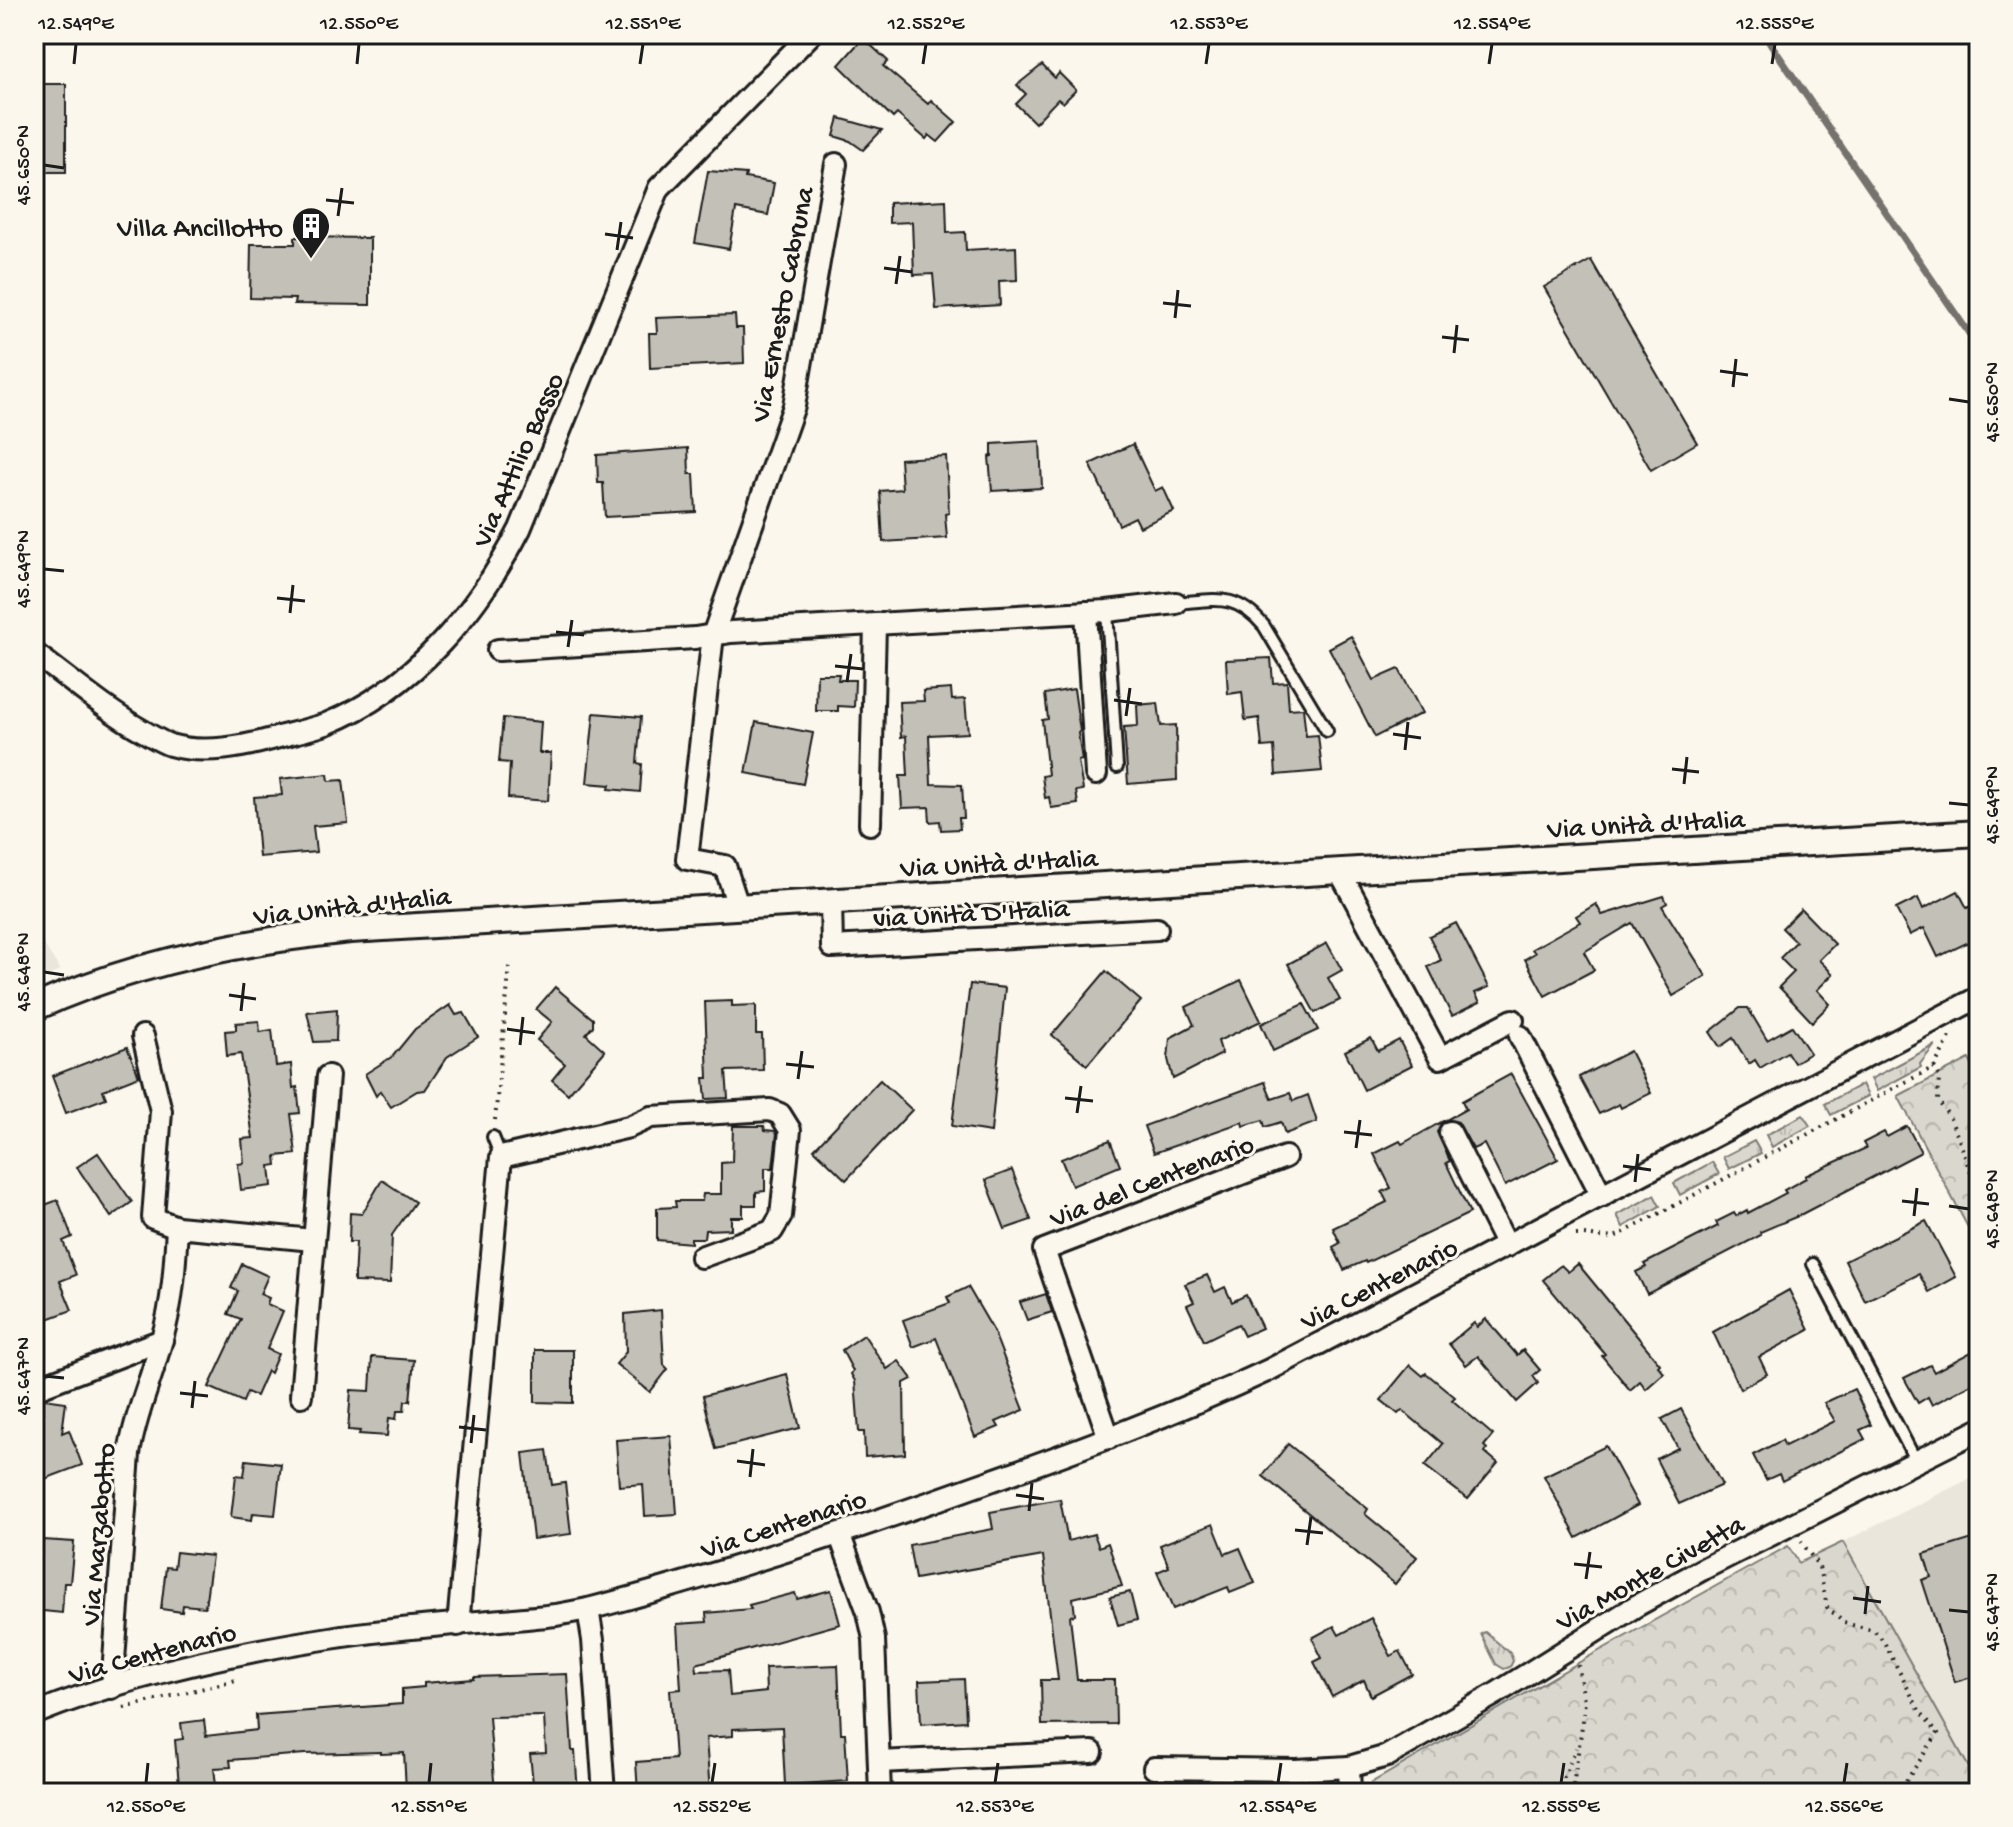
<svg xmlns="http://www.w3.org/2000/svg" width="2013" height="1827" viewBox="0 0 2013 1827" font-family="'Gochi Hand',sans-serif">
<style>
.built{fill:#eae6dc}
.grass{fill:url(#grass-tufts);stroke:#7b7a75;stroke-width:2}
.park{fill:url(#park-crowns);stroke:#7b7a75;stroke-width:2}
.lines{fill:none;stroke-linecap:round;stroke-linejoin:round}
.stream{stroke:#74726e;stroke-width:7}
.building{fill:#c3c0b8;stroke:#1c1c1c;stroke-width:2}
.service-casing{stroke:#1c1c1c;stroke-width:16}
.minor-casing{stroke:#1c1c1c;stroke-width:26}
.tertiary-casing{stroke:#1c1c1c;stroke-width:30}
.path{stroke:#1c1c1c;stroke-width:4;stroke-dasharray:2 6;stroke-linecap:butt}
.service{stroke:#fbf7ec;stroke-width:10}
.minor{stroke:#fbf7ec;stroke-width:20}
.tertiary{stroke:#fbf7ec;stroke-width:24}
.ticks{fill:none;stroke:#1c1c1c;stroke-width:3}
.labels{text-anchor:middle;stroke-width:6;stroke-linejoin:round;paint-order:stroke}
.poi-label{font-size:28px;fill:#1c1c1c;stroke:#fbf7ec;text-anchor:end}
.street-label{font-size:28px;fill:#1c1c1c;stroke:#fbf7ec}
.neatline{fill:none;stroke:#1c1c1c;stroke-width:3}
.ticks-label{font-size:20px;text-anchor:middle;fill:#1c1c1c}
</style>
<defs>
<pattern id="grass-tufts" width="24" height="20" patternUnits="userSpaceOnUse" patternTransform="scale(2)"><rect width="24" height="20" fill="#dad7ce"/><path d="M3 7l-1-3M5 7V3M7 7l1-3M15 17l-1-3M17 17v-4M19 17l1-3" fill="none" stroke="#bab8b0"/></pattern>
<pattern id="park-crowns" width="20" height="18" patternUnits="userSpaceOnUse" patternTransform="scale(2)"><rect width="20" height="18" fill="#dad7ce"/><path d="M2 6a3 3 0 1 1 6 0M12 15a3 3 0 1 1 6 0" fill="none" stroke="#bab8b0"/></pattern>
</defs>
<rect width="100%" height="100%" fill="#fbf7ec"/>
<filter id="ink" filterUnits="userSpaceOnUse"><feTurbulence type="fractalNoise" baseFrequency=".0125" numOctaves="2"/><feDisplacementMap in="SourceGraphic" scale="16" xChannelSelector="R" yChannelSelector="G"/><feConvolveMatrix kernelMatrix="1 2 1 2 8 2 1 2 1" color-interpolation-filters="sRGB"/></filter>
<g filter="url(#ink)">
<!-- built -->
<g class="built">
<polygon points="34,928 60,970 34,984"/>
<polygon points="1979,1474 1979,1771 1972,1773 1843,1542"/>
</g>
<!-- grass -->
<g class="grass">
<polygon points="1935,1045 1920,1064 1921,1067 1877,1091 1871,1079"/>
<polygon points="1862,1084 1868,1096 1831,1115 1825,1104"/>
<polygon points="1803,1115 1810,1126 1772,1147 1766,1135"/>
<polygon points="1754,1141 1761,1153 1729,1169 1723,1157"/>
<polygon points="1712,1162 1719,1174 1680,1195 1674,1183"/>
<polygon points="1654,1195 1660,1206 1623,1227 1617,1215"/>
<polygon points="1485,1632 1510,1653 1513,1661 1510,1667 1504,1669 1496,1664 1481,1634"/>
</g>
<!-- park -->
<g class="park">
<polygon points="1969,1059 1979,1079 1979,1248 1898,1096"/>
<polygon points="1843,1542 1972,1773 1979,1771 1979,1793 1367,1793 1371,1783 1590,1656 1788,1546 1799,1563"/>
</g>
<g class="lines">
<!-- stream -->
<polyline class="stream" points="1764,34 1979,348"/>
</g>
<!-- building -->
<g class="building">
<polygon points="863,38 888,61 883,66 928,104 931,100 956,122 938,142 929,135 926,139 897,114 893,118 839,65"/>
<polygon points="1042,65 1055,78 1059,73 1076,90 1063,103 1058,99 1035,123 1016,104 1026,94 1017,85"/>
<rect x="34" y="84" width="32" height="88"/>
<polygon points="839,118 882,130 863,150 850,141 834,136"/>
<polygon points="708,171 746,174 745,178 774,183 768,215 736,209 729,249 695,243"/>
<polygon points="946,200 947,233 965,232 966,250 1016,247 1017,280 999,281 1000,305 936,309 933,274 914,275 912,222 889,223 889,203"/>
<polygon points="295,237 370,238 370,305 294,304 295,299 250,298 251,244 295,244"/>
<polygon points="1591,260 1697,443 1651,470 1544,287"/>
<polygon points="735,315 736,328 743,328 744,363 650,368 649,333 657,333 656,318"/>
<polygon points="1040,441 1042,488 992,491 989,457 992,456 992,444"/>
<polygon points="1133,444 1155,491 1163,487 1174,511 1140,527 1135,517 1119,525 1090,464"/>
<polygon points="688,448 689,474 694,474 696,512 605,517 603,483 598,483 597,455"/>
<polygon points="946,456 949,513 945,514 947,538 883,542 880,491 902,489 900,459"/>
<polygon points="1351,636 1374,680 1399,669 1422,713 1375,737 1329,648"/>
<polygon points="1271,658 1273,683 1287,682 1289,709 1303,708 1306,736 1318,735 1322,771 1276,775 1274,746 1262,747 1259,718 1245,720 1242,692 1228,694 1226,660"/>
<polygon points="817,674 839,674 838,680 855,680 854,707 838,706 838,711 816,711"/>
<polygon points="951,689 952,700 965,699 968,733 929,735 931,784 962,785 964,818 959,818 960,829 941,830 940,821 930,822 929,807 902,808 900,776 908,776 906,736 901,737 899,702 924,701 923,691"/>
<polygon points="1074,689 1080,731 1078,733 1082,760 1078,761 1083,790 1076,791 1078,804 1051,808 1049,797 1045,798 1042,776 1048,775 1042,720 1048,719 1045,694"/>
<polygon points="1158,703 1161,726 1176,725 1177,780 1128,784 1124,727 1138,726 1137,705"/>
<polygon points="594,713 641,717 637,763 642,764 640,792 609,789 610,785 587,783"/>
<polygon points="503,718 541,722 539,753 551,753 548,801 508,798 510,763 499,762"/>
<polygon points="756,722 813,733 803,784 746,773"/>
<polygon points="328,774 329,781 343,780 348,823 313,826 316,852 259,857 254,797 282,795 280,779"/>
<polygon points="1958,891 1967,908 1979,903 1979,937 1938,957 1924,928 1910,935 1896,909 1918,898 1923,909"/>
<polygon points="1664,896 1667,903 1662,906 1706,976 1673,996 1632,923 1584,952 1594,970 1545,996 1525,959 1535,953 1532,949 1580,922 1576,916 1596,904 1602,915"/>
<polygon points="1801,909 1835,944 1819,960 1833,974 1817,990 1830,1004 1812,1022 1779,987 1794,972 1780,958 1796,942 1782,928"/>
<polygon points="1456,923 1489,987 1475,993 1480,1002 1452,1016 1428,967 1441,960 1429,936"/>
<polygon points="1327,943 1342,970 1328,978 1340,1000 1315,1013 1288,964"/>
<polygon points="1106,971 1141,1001 1087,1065 1052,1035"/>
<polygon points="1241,980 1261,1021 1218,1041 1222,1054 1173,1079 1168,1059 1170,1038 1194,1025 1186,1007"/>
<polygon points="970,984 1005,988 991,1132 952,1126"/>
<polygon points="555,987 593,1019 593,1026 586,1034 605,1051 568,1094 552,1080 565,1064 537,1040 552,1022 536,1009"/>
<polygon points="732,1001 732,1006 756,1005 756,1034 762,1034 763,1070 726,1071 728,1098 706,1099 704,1078 708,1078 705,1002"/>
<polygon points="1304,1004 1318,1030 1273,1051 1261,1024"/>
<polygon points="450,1005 456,1015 464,1013 478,1037 447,1057 425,1090 417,1091 391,1107 380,1091 376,1096 365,1074 393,1056 415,1029"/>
<polygon points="1740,1008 1748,1008 1767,1040 1792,1026 1810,1053 1794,1063 1787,1052 1760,1068 1755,1060 1749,1064 1733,1038 1720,1047 1710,1032"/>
<polygon points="337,1009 336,1041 314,1042 307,1012"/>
<polygon points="259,1021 260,1032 272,1030 276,1066 291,1064 293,1088 297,1087 300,1113 291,1114 296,1154 276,1156 277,1165 270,1166 272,1186 241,1190 238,1164 244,1163 242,1139 253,1138 241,1054 227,1056 225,1031 236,1030 236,1023"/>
<polygon points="1371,1038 1378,1051 1399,1040 1412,1065 1364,1090 1345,1051"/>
<polygon points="127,1047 139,1076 103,1090 106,1098 66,1113 52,1076"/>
<polygon points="1630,1051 1651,1093 1621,1108 1619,1104 1599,1114 1579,1077"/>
<polygon points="1511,1074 1558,1159 1505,1186 1484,1144 1473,1149 1458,1122 1446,1120 1466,1109 1462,1101"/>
<polygon points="880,1080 912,1110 846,1180 814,1149"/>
<polygon points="1265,1082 1272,1099 1290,1093 1293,1101 1308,1095 1317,1122 1285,1134 1281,1122 1265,1127 1263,1120 1243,1126 1242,1122 1154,1153 1144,1126"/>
<polygon points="1443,1121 1437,1132 1450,1161 1446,1163 1470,1213 1366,1263 1365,1261 1344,1270 1333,1247 1340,1243 1333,1228 1387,1202 1382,1192 1391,1188 1374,1154 1400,1141 1402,1144"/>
<polygon points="733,1126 764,1126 765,1130 775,1131 777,1133 773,1168 765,1168 765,1191 756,1192 756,1205 743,1205 743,1217 731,1217 731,1229 705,1230 704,1238 691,1238 691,1243 657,1240 657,1208 676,1207 675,1201 702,1201 703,1194 721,1194 721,1163 732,1162"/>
<polygon points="1907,1126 1921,1152 1798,1216 1760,1232 1761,1235 1647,1294 1636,1272 1646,1267 1644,1264 1718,1226 1716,1222 1734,1213 1736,1216 1747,1210 1748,1213 1786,1193 1784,1190 1806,1178 1805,1176 1866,1148 1863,1143 1884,1132 1887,1137"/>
<polygon points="1110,1140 1120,1166 1072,1186 1061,1159"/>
<polygon points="98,1153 132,1202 111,1217 77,1167"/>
<polygon points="1012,1170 1031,1220 1005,1229 986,1180"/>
<polygon points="382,1180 415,1202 392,1235 390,1283 354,1282 356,1242 349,1242 350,1213 362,1214"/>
<polygon points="58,1200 72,1237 63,1241 76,1275 60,1281 72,1310 45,1320 42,1313 34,1316 34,1209"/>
<polygon points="1926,1221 1956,1277 1929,1292 1919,1274 1865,1301 1845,1261"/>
<polygon points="242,1264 268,1276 260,1294 269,1298 267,1304 283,1311 267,1349 278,1354 270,1373 267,1371 256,1396 247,1392 243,1402 209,1387 241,1319 228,1314 238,1291 231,1288"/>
<polygon points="1578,1264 1660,1364 1658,1366 1664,1373 1646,1389 1640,1381 1630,1390 1602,1356 1605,1354 1543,1280 1561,1265 1568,1272"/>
<polygon points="1207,1275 1215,1292 1225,1287 1232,1302 1246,1295 1262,1328 1244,1336 1238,1324 1204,1341 1187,1305 1194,1302 1185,1284"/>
<polygon points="968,1287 993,1330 1024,1410 996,1422 999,1427 975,1437 936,1338 913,1347 903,1320 950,1303 947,1297"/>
<polygon points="1789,1290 1809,1330 1759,1357 1767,1374 1740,1389 1713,1332"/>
<polygon points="1046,1294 1052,1312 1027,1320 1020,1302"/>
<polygon points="661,1310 664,1365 668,1369 650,1392 616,1364 626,1352 625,1314"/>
<polygon points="1486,1319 1517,1355 1523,1350 1540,1370 1533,1376 1538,1383 1517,1402 1478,1356 1466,1365 1449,1344 1474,1323 1477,1327"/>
<polygon points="864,1335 887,1369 899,1361 912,1379 904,1383 905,1454 865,1457 864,1432 859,1432 855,1381 851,1374 853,1371 842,1350"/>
<polygon points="535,1350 573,1350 573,1403 535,1402"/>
<polygon points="1973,1351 1979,1361 1979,1380 1932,1405 1928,1397 1918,1403 1904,1378 1930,1365 1934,1372"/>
<polygon points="372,1357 414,1360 410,1401 405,1401 404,1411 397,1411 396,1419 389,1418 387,1436 359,1434 360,1431 348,1430 351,1390 370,1391"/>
<polygon points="1410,1365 1423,1376 1426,1373 1455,1397 1452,1400 1493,1435 1484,1446 1487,1449 1485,1452 1498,1463 1468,1499 1425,1466 1443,1444 1402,1410 1398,1414 1381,1400"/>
<polygon points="787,1374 800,1428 716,1449 703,1396"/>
<polygon points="1854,1389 1871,1425 1860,1430 1865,1439 1782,1481 1779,1474 1766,1480 1753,1455 1782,1440 1785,1446 1835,1421 1824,1403"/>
<polygon points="44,1399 66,1402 62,1433 69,1430 82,1465 34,1483 34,1436 40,1434"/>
<polygon points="1681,1409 1722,1485 1679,1504 1656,1459 1678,1448 1662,1419"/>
<polygon points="671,1436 677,1514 645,1516 643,1484 619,1486 616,1440"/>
<polygon points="1288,1444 1368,1509 1365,1514 1417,1557 1395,1584 1263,1476"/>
<polygon points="1606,1446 1638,1505 1577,1538 1544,1476"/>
<polygon points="547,1450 552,1485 565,1483 571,1534 533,1539 523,1453"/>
<polygon points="246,1460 281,1464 275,1515 253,1513 252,1520 231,1517 236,1475 244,1476"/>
<polygon points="1060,1499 1068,1541 1094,1534 1099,1547 1108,1543 1122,1586 1073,1598 1075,1615 1070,1616 1077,1680 1115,1680 1116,1724 1042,1725 1041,1680 1058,1680 1043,1556 915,1579 909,1545 993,1529 990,1512"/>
<polygon points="1213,1524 1225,1554 1240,1548 1255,1583 1230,1593 1228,1587 1173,1609 1157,1572 1169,1567 1160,1545"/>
<polygon points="1979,1537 1979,1675 1955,1682 1922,1580 1931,1577 1924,1554"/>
<polygon points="43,1540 74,1542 70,1583 64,1583 62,1613 34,1610 34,1556 41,1557"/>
<polygon points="176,1552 212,1556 205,1607 183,1605 182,1612 161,1609 166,1567 174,1568"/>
<polygon points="831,1590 840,1624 696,1664 697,1671 728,1670 730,1696 766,1692 765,1668 838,1665 841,1733 845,1733 848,1781 785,1785 782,1727 733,1729 733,1736 706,1738 710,1793 638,1793 636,1762 675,1759 670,1690 681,1689 677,1624 707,1622 706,1613 751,1609 749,1605 795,1593 797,1599"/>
<polygon points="1130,1592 1137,1620 1118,1625 1110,1597"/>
<polygon points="1371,1618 1391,1656 1400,1651 1412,1674 1371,1696 1364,1680 1332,1697 1314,1662 1322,1658 1312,1638 1334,1626 1339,1635"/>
<polygon points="567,1674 572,1751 575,1751 578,1793 534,1793 530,1754 546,1753 544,1716 489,1717 495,1793 411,1793 411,1790 406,1790 404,1753 381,1754 381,1752 305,1754 230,1760 231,1767 214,1768 217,1793 188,1792 187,1784 179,1785 175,1740 183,1739 181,1723 204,1720 206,1736 257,1730 256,1715 402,1704 402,1689 424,1687 424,1683 474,1679 474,1677"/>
<polygon points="964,1679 966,1721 921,1724 919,1681"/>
</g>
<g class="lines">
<!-- service casing -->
<g class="service-casing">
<g id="service">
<path d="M1176 603C1216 600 1235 592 1264 626L1327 731"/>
<polyline points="1107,611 1117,767"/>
<polyline points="34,986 41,1005"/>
<polyline points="493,1137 501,1157"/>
<polyline points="1813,1264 1917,1463"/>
</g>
</g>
<!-- minor casing -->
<g class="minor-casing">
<g id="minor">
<polyline points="1086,612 1096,774"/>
<polyline points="498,650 695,638 731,632 1107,611 1176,603"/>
<path d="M34 653C70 679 104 709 143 731 152 736 161 742 170 745 205 755 244 747 279 737 294 733 311 729 326 724 414 689 478 610 520 529L659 188 811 34"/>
<polyline points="870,824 875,625"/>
<polyline points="1339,870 1440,1058 1513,1020"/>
<polyline points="831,901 832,947 1157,929"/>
<polyline points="738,906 725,866 687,859 713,635 794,406 836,164"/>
<polyline points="143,1036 161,1111 153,1218 177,1227"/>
<polyline points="1520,1036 1602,1196"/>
<polyline points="1450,1132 1507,1246"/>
<polyline points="34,1389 162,1340"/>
<polyline points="301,1396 328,1076"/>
<polyline points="1109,1438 1044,1250 1285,1157"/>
<polyline points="840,1536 868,1612 874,1639 880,1793"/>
<polyline points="588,1609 593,1640 604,1793"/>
<polyline points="458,1625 501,1157 629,1127 651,1117 770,1110 780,1114 790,1130 781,1216 772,1231 701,1257"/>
<path d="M112 1688 129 1454C135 1415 152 1378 162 1339 173 1302 175 1265 177 1227L313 1240"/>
<path d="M34 1714C127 1676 231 1653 330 1638 405 1626 481 1623 556 1615L588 1609C720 1575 848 1532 976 1486 1075 1451 1173 1415 1269 1370L1979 997"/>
<polyline points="879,1762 1092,1752"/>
<polyline points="1154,1768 1296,1770 1349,1767"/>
<polyline points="1350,1793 1349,1767 1387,1756 1497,1693 1636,1606 1705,1568 1979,1430"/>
</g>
</g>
<!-- tertiary casing -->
<g class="tertiary-casing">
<path id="tertiary" d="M34 1008C132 963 243 941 350 930L1979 833"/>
</g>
<!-- path -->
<g class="path">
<polyline points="1934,1067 1939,1076 1938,1101 1949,1116 1961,1145 1979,1197"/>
<polyline points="495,1120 510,963"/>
<path d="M1576 1235C1591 1234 1606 1241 1619 1235L1934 1067 1950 1037"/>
<polyline points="1801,1541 1819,1567 1827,1607 1844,1623 1873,1630 1883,1640 1919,1710 1938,1733 1898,1793"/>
<polyline points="124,1708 240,1679"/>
<polyline points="1558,1793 1576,1748"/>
<polyline points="1572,1793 1585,1706 1578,1665"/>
</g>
<!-- service -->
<use href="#service" class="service"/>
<!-- minor -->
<use href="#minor" class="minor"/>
<!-- tertiary -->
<use href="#tertiary" class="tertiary"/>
</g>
</g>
<!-- ticks -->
<path class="ticks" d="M74 64 76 44M357 64 359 44M640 64 643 44M923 64 926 44M1206 64 1209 44M1489 64 1492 44M1772 64 1775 44M44 165 64 168M326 200 354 203M338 216 342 188M605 234 633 238M617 250 621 222M884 268 912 272M896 284 900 256M1163 303 1191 306M1175 318 1178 290M1442 337 1469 340M1454 353 1457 325M1720 371 1748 375M1733 387 1736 359M1949 399 1969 402M44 569 64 571M277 598 305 601M290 613 293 585M556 632 584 635M568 647 572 620M835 666 863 669M847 682 851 654M1114 700 1142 704M1126 716 1130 688M1393 734 1421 738M1405 750 1408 722M1672 769 1699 772M1684 784 1687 757M1949 803 1969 805M44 972 64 975M229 995 256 999M241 1011 244 983M507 1029 535 1033M520 1045 523 1017M786 1064 814 1067M798 1079 802 1051M1065 1098 1093 1101M1077 1113 1081 1086M1344 1132 1372 1135M1356 1148 1360 1120M1623 1166 1651 1170M1635 1182 1638 1154M1902 1201 1929 1204M1949 1206 1969 1209M1914 1216 1917 1188M44 1376 64 1378M180 1393 208 1396M192 1408 195 1381M459 1427 486 1430M471 1443 474 1415M737 1461 765 1465M750 1477 753 1449M1016 1495 1044 1499M1029 1511 1032 1483M1295 1530 1323 1533M1307 1545 1311 1517M1574 1564 1602 1567M1586 1579 1590 1552M1853 1598 1881 1602M1949 1610 1969 1612M1865 1614 1868 1586M146 1783 148 1763M429 1783 431 1763M712 1783 715 1763M995 1783 998 1763M1278 1783 1281 1763M1561 1783 1564 1763M1844 1783 1847 1763"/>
<!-- icons -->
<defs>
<g id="building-pin" transform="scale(2)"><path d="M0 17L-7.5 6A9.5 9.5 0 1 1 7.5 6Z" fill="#1c1c1c" stroke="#fbf7ec"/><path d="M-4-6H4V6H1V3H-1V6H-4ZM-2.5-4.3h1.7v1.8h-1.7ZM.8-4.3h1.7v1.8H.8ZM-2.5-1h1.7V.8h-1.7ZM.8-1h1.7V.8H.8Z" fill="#fff"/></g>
</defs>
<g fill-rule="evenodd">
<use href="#building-pin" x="311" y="226"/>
</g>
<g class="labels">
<!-- poi labels -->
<g class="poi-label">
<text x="283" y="236">Villa Ancillotto</text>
</g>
<!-- street labels -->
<g class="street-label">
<text transform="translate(780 304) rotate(-79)" y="10">Via Ernesto Cabruna</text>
<text transform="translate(516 459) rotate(-66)" y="10">Via Attilio Basso</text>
<text transform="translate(1646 822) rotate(-3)" y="10">Via Unità d'Italia</text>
<text transform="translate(999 861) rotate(-3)" y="10">Via Unità d'Italia</text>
<text transform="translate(352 904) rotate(-6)" y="10">Via Unità d'Italia</text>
<text transform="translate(971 911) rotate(-3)" y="10">via Unità D'Italia</text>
<text transform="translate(1151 1179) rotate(-21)" y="10">Via del Centenario</text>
<text transform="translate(1378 1282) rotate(-27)" y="10">Via Centenario</text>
<text transform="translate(783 1522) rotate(-18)" y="10">Via Centenario</text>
<text transform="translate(96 1534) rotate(-85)" y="10">Via Marzabotto</text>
<text transform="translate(1649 1571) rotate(-29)" y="10">Via Monte Civetta</text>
<text transform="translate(152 1651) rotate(-15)" y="10">Via Centenario</text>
</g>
</g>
<!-- margin -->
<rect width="2013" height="1827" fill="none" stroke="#fbf7ec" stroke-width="88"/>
<rect x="44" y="44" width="1925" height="1739" class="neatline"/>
<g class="ticks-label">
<text x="76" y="29">12.549°E</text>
<text x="359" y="29">12.550°E</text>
<text x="643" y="29">12.551°E</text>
<text x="926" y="29">12.552°E</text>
<text x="1209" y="29">12.553°E</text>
<text x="1492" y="29">12.554°E</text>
<text x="1775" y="29">12.555°E</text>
<text transform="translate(22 165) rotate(-90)" y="7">45.650°N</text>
<text transform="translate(1991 402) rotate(-90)" y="7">45.650°N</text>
<text transform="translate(22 569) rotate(-90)" y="7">45.649°N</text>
<text transform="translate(1991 805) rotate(-90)" y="7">45.649°N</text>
<text transform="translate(22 972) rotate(-90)" y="7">45.648°N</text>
<text transform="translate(1991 1209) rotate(-90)" y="7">45.648°N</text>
<text transform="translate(22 1376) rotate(-90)" y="7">45.647°N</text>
<text transform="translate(1991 1612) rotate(-90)" y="7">45.647°N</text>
<text x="146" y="1812">12.550°E</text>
<text x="429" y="1812">12.551°E</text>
<text x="712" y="1812">12.552°E</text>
<text x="995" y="1812">12.553°E</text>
<text x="1278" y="1812">12.554°E</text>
<text x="1561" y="1812">12.555°E</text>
<text x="1844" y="1812">12.556°E</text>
</g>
</svg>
